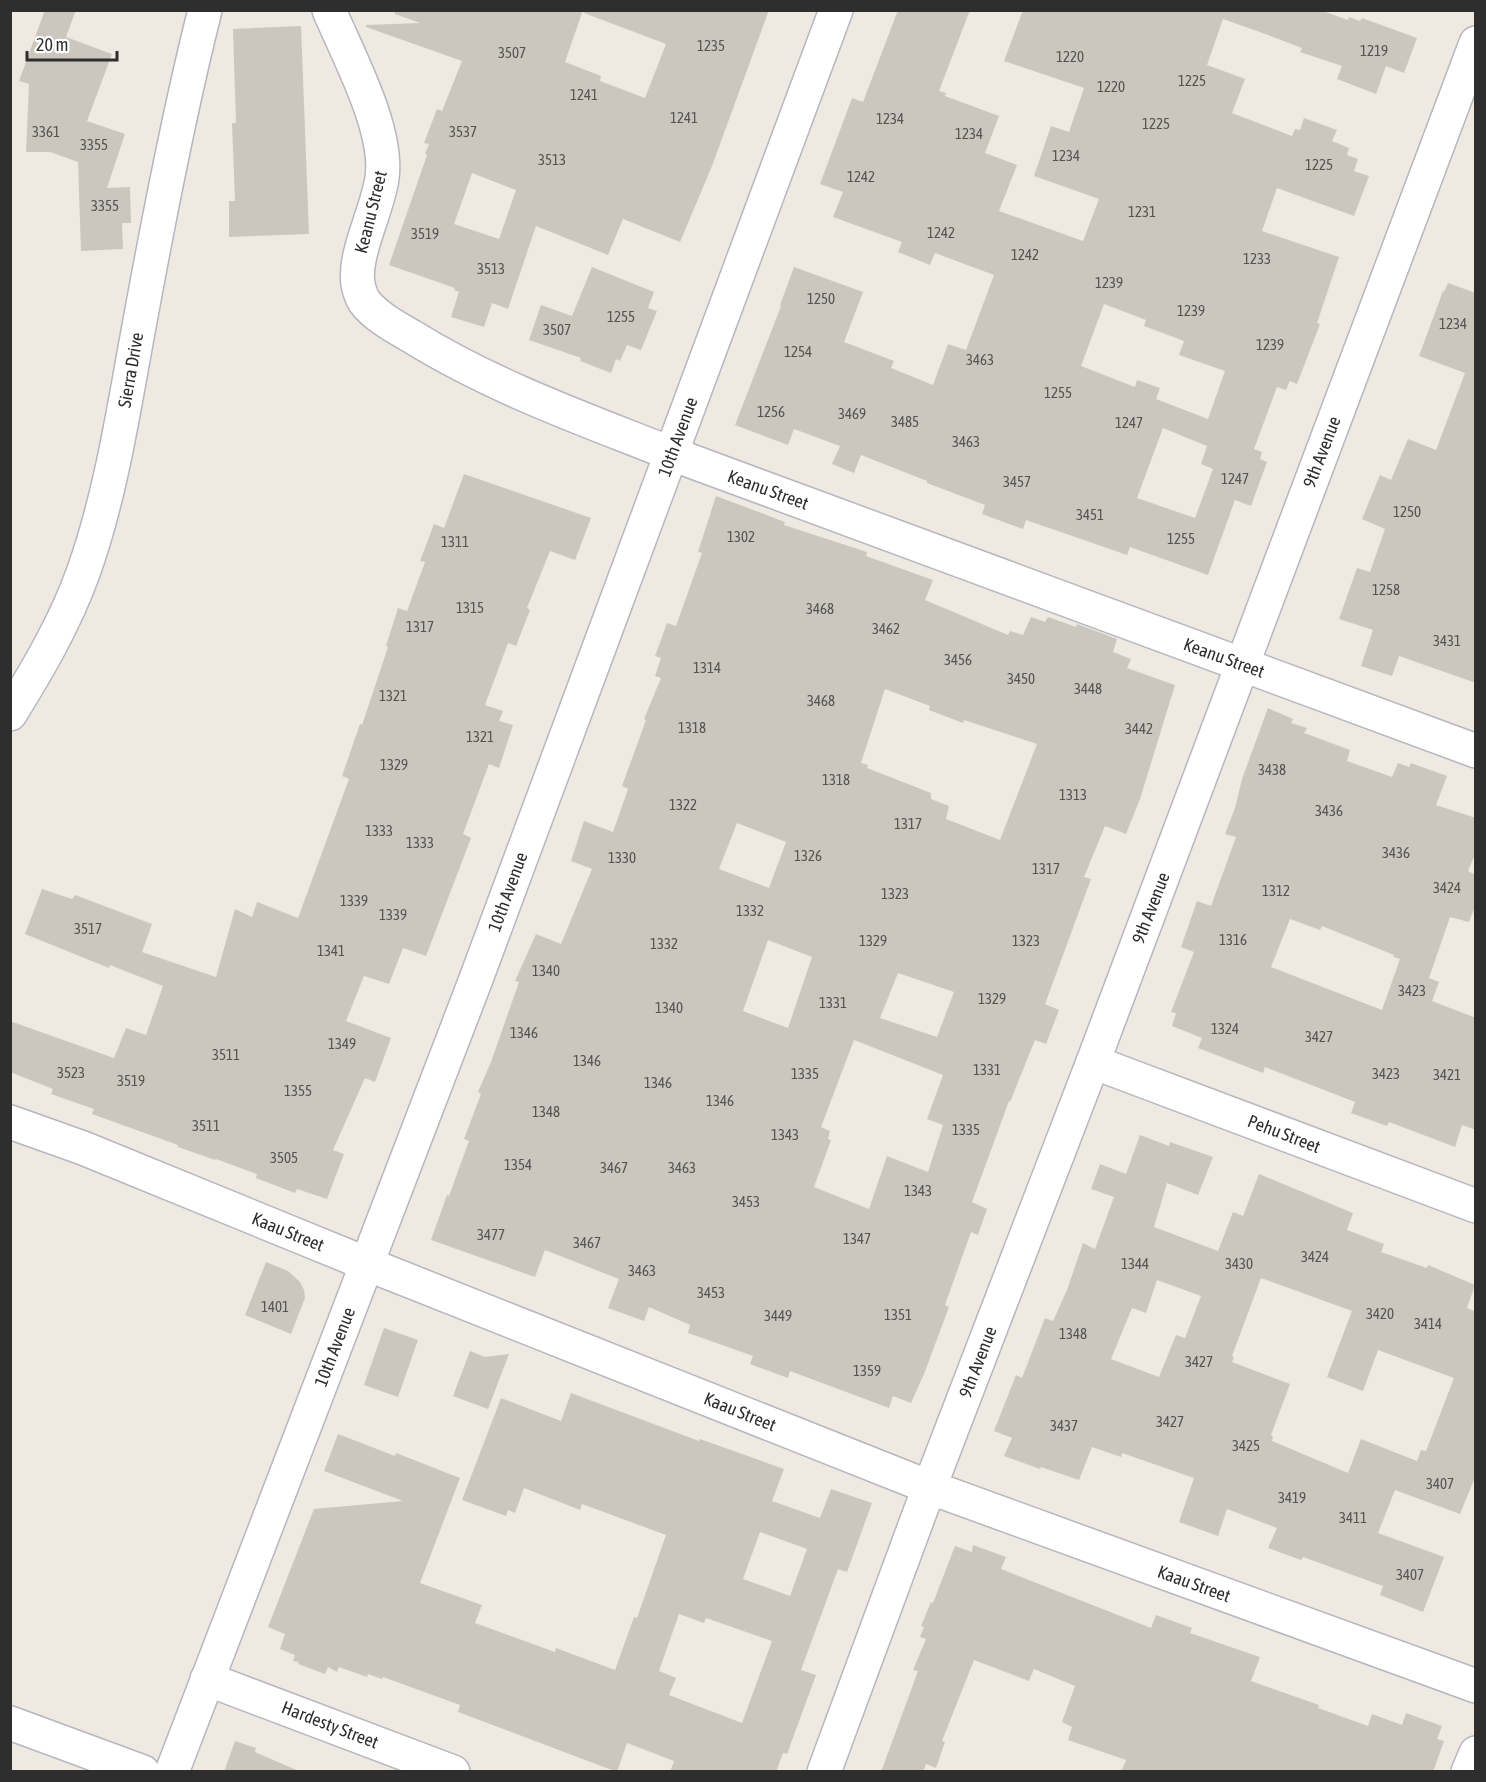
<svg xmlns="http://www.w3.org/2000/svg" width="1486" height="1782" viewBox="0 0 1486 1782" font-family="'Asap Condensed',sans-serif">
<style>
.building{fill:#cbc7bf;fill-rule:evenodd}
.lines{fill:none;stroke-linecap:round;stroke-linejoin:round}
.minor-casing{stroke:#b4b7c1;stroke-width:36}
.minor{stroke:#fff;stroke-width:33}
.labels{text-anchor:middle;stroke-width:4.5;stroke-linejoin:round;paint-order:stroke}
.number-label{font-size:15px;fill:#555452}
.street-label{font-size:18px;fill:#2e2e2e;stroke:#fff}
</style>
<rect width="100%" height="100%" fill="#efe9e1"/>
<!-- building -->
<g class="building">
<polygon points="45,10 76,10 66,37 112,54 87,121 125,134 107,188 130,187 131,223 122,223 123,249 81,251 78,162 50,152 26,152 29,84 19,81"/>
<path d="M395 10H583L565 62 601 76 600 81 645 98 666 44 584 13V10H769L712 166 680 242 623 219 608 255 536 226 508 309 492 303 484 327 451 317 459 292 454 290 455 288 389 265 427 155 425 154 429 144 424 143 437 109 442 111 462 61 366 27V25L420 23 395 14ZM472 173 516 190 499 239 454 224Z"/>
<path d="M898 10H970L939 91 946 93 945 96 999 116 985 153 1017 165 999 211 1083 241 1099 199 1034 176 1051 126 1069 132 1084 88 1004 61 1023 10 1323 11 1348 20 1349 17 1360 21 1362 18 1417 38 1404 73 1386 66 1376 94 1337 79 1342 66 1300 52 1302 48 1268 35 1223 19 1207 65 1245 79 1232 113 1292 136 1295 129 1300 130 1304 118 1337 130 1332 141 1349 148 1347 155 1358 159 1354 171 1369 176 1354 216 1277 188 1262 231 1339 257 1317 323 1320 324 1297 384 1290 381 1286 390 1277 387 1254 449 1262 452 1260 459 1267 462 1251 506 1235 500 1208 575 1130 547 1127 555 1026 520 1023 529 982 514 985 505 927 483V481L861 455 854 473 832 464 840 446 794 429 788 445 735 425 781 306 780 305 794 267 863 292 844 342 894 361 891 368 933 385 948 344 966 350 994 275 935 253 930 265 898 252 902 242 833 217 843 192 820 184 852 98 863 102ZM1104 304 1146 320 1144 326 1184 341 1179 355 1225 371 1208 419 1156 399 1160 388 1137 380 1135 387 1081 366ZM1163 428 1207 446 1201 464 1213 469 1195 518 1137 498Z"/>
<polygon points="301,26 309,234 229,237 229,201 235,201 232,123 236,123 233,29"/>
<polygon points="592,267 654,292 648,308 657,311 641,350 627,345 620,361 616,359 611,373 580,361 581,358 529,340 541,305 572,316"/>
<polygon points="1448,283 1476,293 1476,683 1399,656 1392,676 1361,666 1373,630 1339,619 1357,568 1370,572 1385,529 1362,519 1380,475 1391,480 1408,439 1436,450 1465,373 1419,356 1443,291 1444,292"/>
<polygon points="464,474 591,518 575,560 550,551 527,608 530,610 516,646 508,643 485,705 503,711 499,721 513,725 499,768 489,764 463,834 471,838 426,956 403,948 389,984 364,976 346,1021 391,1038 375,1082 365,1078 333,1150 344,1154 327,1199 297,1189 295,1193 256,1178 257,1174 216,1159 215,1160 178,1147 178,1145 92,1114 94,1109 51,1094 53,1089 10,1072 10,1021 114,1058 126,1028 146,1035 163,986 110,965 109,968 25,934 42,889 72,899 75,895 152,924 142,952 216,977 235,909 252,917 257,902 298,918 349,779 342,776 360,724 362,725 388,647 386,646 398,608 407,611 425,562 420,561 434,524 444,528"/>
<path d="M716 496 785 522 784 525 867 552 866 556 933 580 925 600 1008 635 1010 631 1023 635 1031 617 1045 622 1048 617 1076 627 1077 624 1117 639 1113 652 1131 659 1127 668 1175 685 1140 799 1126 834 1105 826 1084 877 1091 879 1045 1004 1059 1010 1046 1044 1035 1040 1010 1102 1009 1101 972 1202 987 1209 978 1235 971 1232 945 1305 949 1307 924 1374 911 1403 893 1396 889 1408 790 1371 788 1378 750 1364 753 1356 688 1333 690 1325 649 1307 644 1321 608 1308 619 1279 545 1250 535 1277 431 1240 447 1195 449 1196 469 1141 464 1139 481 1094 478 1092 491 1062 519 982 515 981 536 934 561 944 592 869 571 861 584 821 613 832 628 789 622 786 646 720 644 719 661 678 655 676 661 658 655 656 667 623 676 626 702 553 698 552ZM885 689 930 706 929 710 963 723 964 720 1037 744 1000 840 946 819 949 806 931 799V793L867 768 868 765 861 763ZM737 823 786 842 769 888 719 869ZM768 940 812 957 788 1028 743 1011ZM898 973 954 992 937 1037 880 1018ZM854 1040 943 1075 927 1119 943 1125 928 1172 887 1156 869 1209 814 1187 831 1140 828 1139 830 1131 821 1127Z"/>
<path d="M1268 708 1293 719 1291 723 1307 728 1304 733 1350 750 1347 761 1392 777 1398 763 1409 767 1411 763 1447 776 1436 805 1476 818V852L1468 871 1476 875V904L1469 922 1450 917 1429 978 1439 982 1432 1001 1476 1018V1130L1462 1125 1455 1147 1389 1122 1387 1126 1351 1113 1355 1102 1265 1067 1263 1073 1198 1048 1202 1038 1172 1026 1176 1013 1171 1012 1194 952 1181 947 1197 901 1211 906 1236 837 1225 834 1235 808 1242 779ZM1290 919 1320 930 1322 926 1394 955 1393 957 1400 959 1382 1010 1271 967Z"/>
<path d="M1140 1135 1169 1146 1170 1142 1213 1157 1198 1195 1167 1183 1154 1227 1218 1251 1233 1212 1243 1216 1259 1174 1353 1213 1347 1230 1384 1244 1381 1252 1427 1268 1428 1265 1475 1285 1467 1308 1476 1312V1475L1460 1514 1395 1490 1378 1533 1444 1557 1423 1612 1380 1595 1383 1586 1303 1557 1301 1560 1268 1548 1277 1528 1227 1509 1218 1536 1179 1522 1194 1478 1122 1453 1121 1457 1092 1447 1079 1480 1041 1467 1040 1469 1004 1456 1012 1438 994 1431 1016 1375 1022 1378 1045 1318 1053 1321 1067 1290 1083 1243 1095 1249 1114 1197 1091 1189 1100 1164 1126 1174ZM1261 1278 1352 1311 1327 1377 1363 1391 1378 1350 1454 1378 1426 1451 1421 1450 1417 1461 1361 1439 1348 1473 1272 1441 1273 1437 1271 1435 1290 1384 1232 1362 1234 1357 1232 1356ZM1157 1280 1201 1296 1185 1338 1176 1335 1159 1377 1111 1359 1132 1308 1146 1313Z"/>
<polygon points="266,1262 288,1271 300,1282 304,1290 305,1298 291,1334 245,1315"/>
<polygon points="384,1328 418,1340 398,1397 364,1385"/>
<polygon points="470,1351 485,1357 509,1354 488,1409 453,1396"/>
<path d="M571 1393 699 1441 700 1439 784 1469 772 1501 820 1518 831 1489 872 1503 847 1572 838 1569 801 1670 816 1675 787 1754 783 1753 776 1772H670L674 1761 627 1743 617 1772 458 1712 460 1705 383 1677 382 1679 368 1674 367 1677 339 1667 337 1672 328 1667 325 1674 298 1664 299 1662 293 1661 295 1655 280 1649 285 1634 268 1627 314 1509 403 1501 324 1471 338 1434 395 1456 396 1453 460 1478 420 1583 482 1605 475 1623 555 1652 556 1648 615 1670 634 1617 637 1618 666 1535 582 1504 580 1510 524 1488 515 1513 508 1510 506 1516 462 1500 501 1398 561 1421ZM760 1532 807 1549 790 1596 743 1579ZM679 1614 704 1623 706 1618 772 1641 742 1723 669 1695 676 1678 659 1671Z"/>
<polygon points="973,1545 1006,1557 1001,1569 1151,1628 1156,1615 1192,1628 1190,1633 1260,1657 1251,1681 1319,1705 1318,1708 1368,1726 1372,1714 1402,1725 1406,1713 1442,1726 1437,1739 1444,1741 1433,1772 1121,1772 1126,1760 1068,1740 1072,1727 1062,1722 1075,1686 1034,1669 1029,1681 974,1660 942,1741 945,1742 936,1768 926,1764 923,1772 881,1772 918,1671 913,1670 926,1639 920,1637 924,1627 921,1626 931,1602 933,1603 955,1546 972,1552"/>
<polygon points="235,1741 256,1748 255,1752 301,1772 224,1772"/>
</g>
<g class="lines">
<!-- minor casing -->
<g class="minor-casing">
<g id="minor">
<path d="M329 10C348 55 389 130 382 178 378 209 353 255 358 284 359 289 361 296 364 301 375 316 395 327 411 336 493 387 584 419 672 454L1476 751"/>
<path d="M10 714C38 669 65 623 83 573 112 492 124 406 140 321 159 217 179 113 205 10"/>
<polyline points="1093,1062 1476,1206"/>
<polyline points="10,1122 83,1148 367,1264 929,1487 1476,1686"/>
<polyline points="207,1679 453,1772"/>
<polyline points="10,1723 143,1772"/>
<polyline points="172,1772 476,979 836,10"/>
<polyline points="824,1772 920,1512 1093,1062 1476,43"/>
<polyline points="1468,1772 1476,1753"/>
</g>
</g>
<!-- minor -->
<use href="#minor" class="minor"/>
</g>
<g class="labels">
<!-- number labels -->
<g class="number-label">
<text x="711" y="51">1235</text>
<text x="1374" y="56">1219</text>
<text x="512" y="58">3507</text>
<text x="1070" y="62">1220</text>
<text x="1192" y="86">1225</text>
<text x="1111" y="92">1220</text>
<text x="584" y="100">1241</text>
<text x="684" y="123">1241</text>
<text x="890" y="124">1234</text>
<text x="1156" y="129">1225</text>
<text x="46" y="137">3361</text>
<text x="463" y="137">3537</text>
<text x="969" y="139">1234</text>
<text x="94" y="150">3355</text>
<text x="1066" y="161">1234</text>
<text x="552" y="165">3513</text>
<text x="1319" y="170">1225</text>
<text x="861" y="182">1242</text>
<text x="105" y="211">3355</text>
<text x="1142" y="217">1231</text>
<text x="941" y="238">1242</text>
<text x="425" y="239">3519</text>
<text x="1025" y="260">1242</text>
<text x="1257" y="264">1233</text>
<text x="491" y="274">3513</text>
<text x="1109" y="288">1239</text>
<text x="821" y="304">1250</text>
<text x="1191" y="316">1239</text>
<text x="621" y="322">1255</text>
<text x="1453" y="329">1234</text>
<text x="557" y="335">3507</text>
<text x="1270" y="350">1239</text>
<text x="798" y="357">1254</text>
<text x="980" y="365">3463</text>
<text x="1058" y="398">1255</text>
<text x="771" y="417">1256</text>
<text x="852" y="419">3469</text>
<text x="905" y="427">3485</text>
<text x="1129" y="428">1247</text>
<text x="966" y="447">3463</text>
<text x="1235" y="484">1247</text>
<text x="1017" y="487">3457</text>
<text x="1407" y="517">1250</text>
<text x="1090" y="520">3451</text>
<text x="741" y="542">1302</text>
<text x="1181" y="544">1255</text>
<text x="455" y="547">1311</text>
<text x="1386" y="595">1258</text>
<text x="470" y="613">1315</text>
<text x="820" y="614">3468</text>
<text x="420" y="632">1317</text>
<text x="886" y="634">3462</text>
<text x="1447" y="646">3431</text>
<text x="958" y="665">3456</text>
<text x="707" y="673">1314</text>
<text x="1021" y="684">3450</text>
<text x="1088" y="694">3448</text>
<text x="393" y="701">1321</text>
<text x="821" y="706">3468</text>
<text x="692" y="733">1318</text>
<text x="1139" y="734">3442</text>
<text x="480" y="742">1321</text>
<text x="394" y="770">1329</text>
<text x="1272" y="775">3438</text>
<text x="836" y="785">1318</text>
<text x="1073" y="800">1313</text>
<text x="683" y="810">1322</text>
<text x="1329" y="816">3436</text>
<text x="908" y="829">1317</text>
<text x="379" y="836">1333</text>
<text x="420" y="848">1333</text>
<text x="1396" y="858">3436</text>
<text x="808" y="861">1326</text>
<text x="622" y="863">1330</text>
<text x="1046" y="874">1317</text>
<text x="1447" y="893">3424</text>
<text x="1276" y="896">1312</text>
<text x="895" y="899">1323</text>
<text x="354" y="906">1339</text>
<text x="750" y="916">1332</text>
<text x="393" y="920">1339</text>
<text x="88" y="934">3517</text>
<text x="1233" y="945">1316</text>
<text x="873" y="946">1329</text>
<text x="1026" y="946">1323</text>
<text x="664" y="949">1332</text>
<text x="331" y="956">1341</text>
<text x="546" y="976">1340</text>
<text x="1412" y="996">3423</text>
<text x="992" y="1004">1329</text>
<text x="833" y="1008">1331</text>
<text x="669" y="1013">1340</text>
<text x="1225" y="1034">1324</text>
<text x="524" y="1038">1346</text>
<text x="1319" y="1042">3427</text>
<text x="342" y="1049">1349</text>
<text x="226" y="1060">3511</text>
<text x="587" y="1066">1346</text>
<text x="987" y="1075">1331</text>
<text x="71" y="1078">3523</text>
<text x="805" y="1079">1335</text>
<text x="1386" y="1079">3423</text>
<text x="1447" y="1080">3421</text>
<text x="131" y="1086">3519</text>
<text x="658" y="1088">1346</text>
<text x="298" y="1096">1355</text>
<text x="720" y="1106">1346</text>
<text x="546" y="1117">1348</text>
<text x="206" y="1131">3511</text>
<text x="966" y="1135">1335</text>
<text x="785" y="1140">1343</text>
<text x="284" y="1163">3505</text>
<text x="518" y="1170">1354</text>
<text x="614" y="1173">3467</text>
<text x="682" y="1173">3463</text>
<text x="918" y="1196">1343</text>
<text x="746" y="1207">3453</text>
<text x="491" y="1240">3477</text>
<text x="857" y="1244">1347</text>
<text x="587" y="1248">3467</text>
<text x="1315" y="1262">3424</text>
<text x="1135" y="1269">1344</text>
<text x="1239" y="1269">3430</text>
<text x="642" y="1276">3463</text>
<text x="711" y="1298">3453</text>
<text x="275" y="1312">1401</text>
<text x="1380" y="1319">3420</text>
<text x="898" y="1320">1351</text>
<text x="778" y="1321">3449</text>
<text x="1428" y="1329">3414</text>
<text x="1073" y="1339">1348</text>
<text x="1199" y="1367">3427</text>
<text x="867" y="1376">1359</text>
<text x="1170" y="1427">3427</text>
<text x="1064" y="1431">3437</text>
<text x="1246" y="1451">3425</text>
<text x="1440" y="1489">3407</text>
<text x="1292" y="1503">3419</text>
<text x="1353" y="1523">3411</text>
<text x="1410" y="1580">3407</text>
</g>
<!-- street labels -->
<g class="street-label">
<text transform="translate(371 212) rotate(-76)" y="6">Keanu Street</text>
<text transform="translate(131 370) rotate(-80)" y="6">Sierra Drive</text>
<text transform="translate(678 437) rotate(-70)" y="6">10th Avenue</text>
<text transform="translate(1322 452) rotate(-69)" y="6">9th Avenue</text>
<text transform="translate(768 490) rotate(20)" y="6">Keanu Street</text>
<text transform="translate(1224 658) rotate(20)" y="6">Keanu Street</text>
<text transform="translate(508 892) rotate(-70)" y="6">10th Avenue</text>
<text transform="translate(1151 908) rotate(-69)" y="6">9th Avenue</text>
<text transform="translate(1284 1134) rotate(21)" y="6">Pehu Street</text>
<text transform="translate(288 1232) rotate(22)" y="6">Kaau Street</text>
<text transform="translate(335 1347) rotate(-69)" y="6">10th Avenue</text>
<text transform="translate(978 1362) rotate(-69)" y="6">9th Avenue</text>
<text transform="translate(740 1412) rotate(22)" y="6">Kaau Street</text>
<text transform="translate(1194 1584) rotate(20)" y="6">Kaau Street</text>
<text transform="translate(330 1725) rotate(21)" y="6">Hardesty Street</text>
</g>
</g>
<!-- border -->
<rect width="1486" height="1782" fill="none" stroke="#2e2e2e" stroke-width="24"/>
<!-- scale -->
<path d="M27 51v9h90v-9" fill="none" stroke="#2e2e2e" stroke-width="3"/>
<text x="36" y="51" font-size="18" fill="#2e2e2e" stroke="#ffffff" stroke-width="4.5" paint-order="stroke">20 m</text>
</svg>
